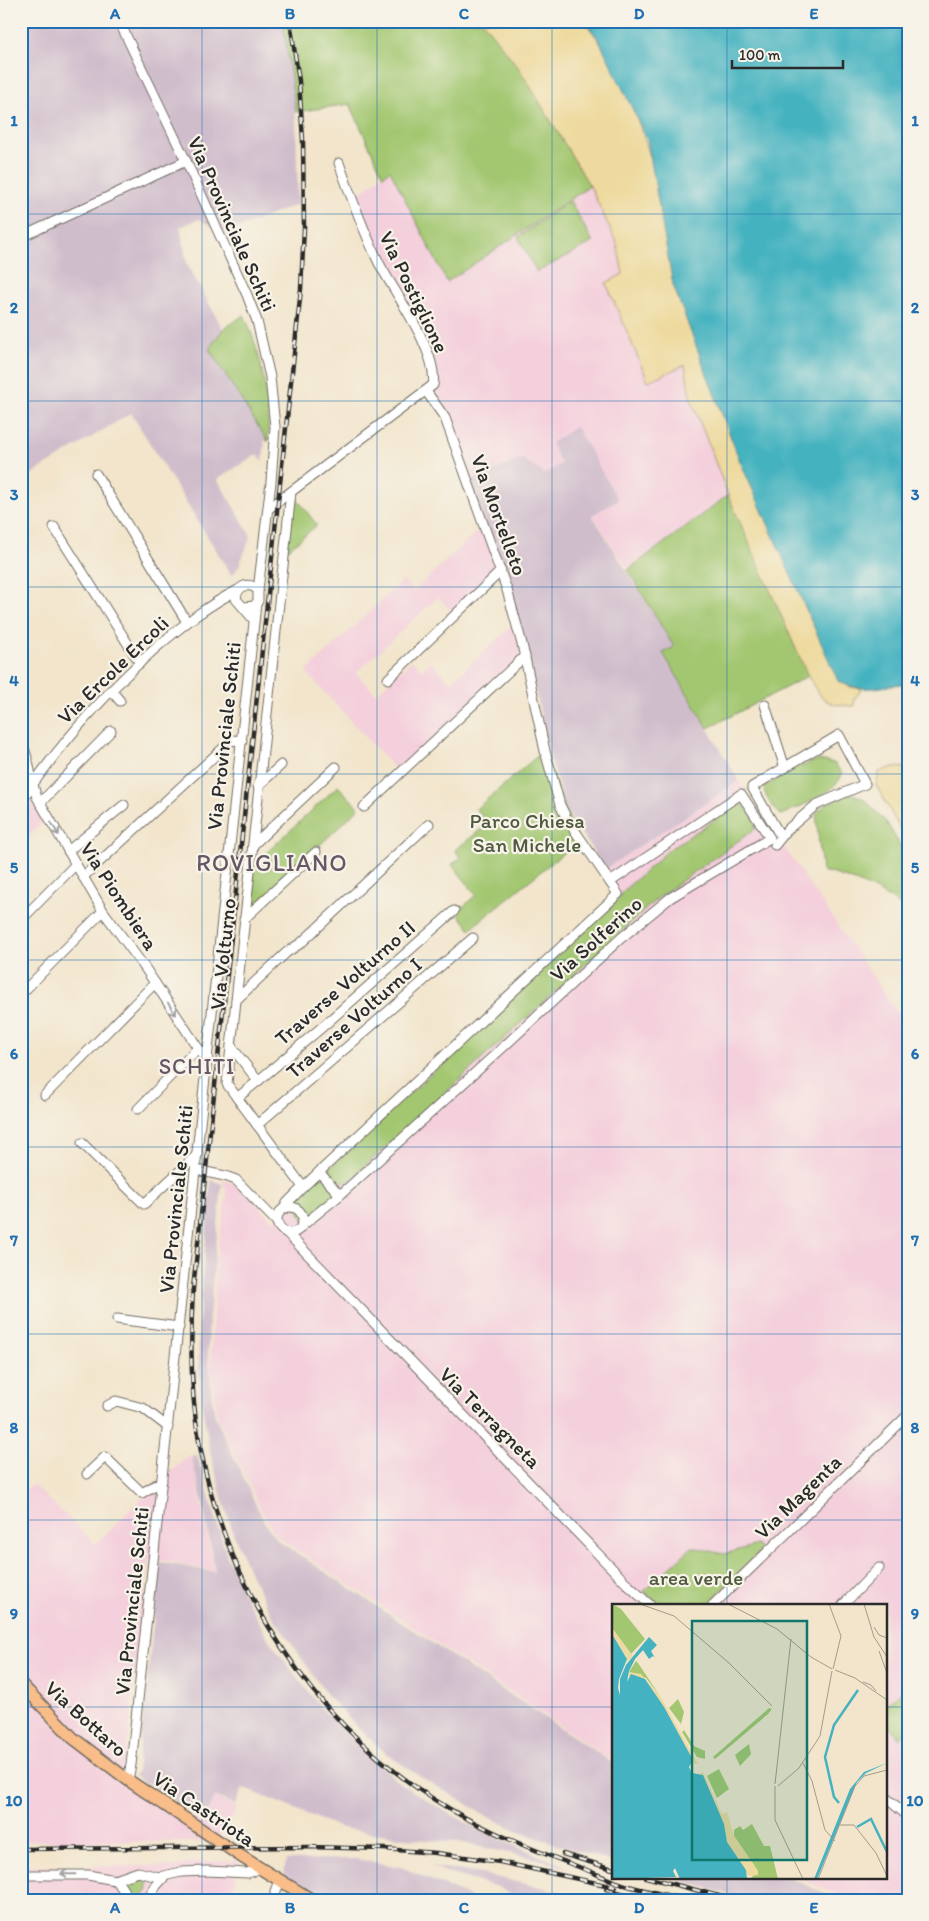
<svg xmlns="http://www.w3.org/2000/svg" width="929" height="1921" viewBox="0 0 929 1921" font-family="Itim,sans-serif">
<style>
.built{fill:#f4cfdc}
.industrial{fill:#d0bdcc}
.green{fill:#a3c771;stroke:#67794e}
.sand{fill:#eeda9e;stroke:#8c8264}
.water{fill:#44b2c0;stroke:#386e76}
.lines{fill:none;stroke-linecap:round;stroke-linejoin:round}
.minor-casing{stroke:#716c63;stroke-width:11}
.major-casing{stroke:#716c63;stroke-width:14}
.minor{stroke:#fff;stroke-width:9}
.major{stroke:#f8bd89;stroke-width:11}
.rail-casing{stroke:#2b2b2b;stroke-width:4.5}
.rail{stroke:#f7f3e8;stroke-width:2.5;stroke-dasharray:8;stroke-linecap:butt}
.oneway{stroke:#a0a0a0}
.grid{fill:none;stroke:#1f6fb2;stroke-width:1;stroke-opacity:0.55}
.labels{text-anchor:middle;stroke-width:4.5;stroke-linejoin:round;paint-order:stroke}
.street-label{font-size:21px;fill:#2b2b2b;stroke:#f7f3e8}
.park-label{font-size:21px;fill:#4f5a40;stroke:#f7f3e8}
.neighbourhood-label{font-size:22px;letter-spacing:1px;fill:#665767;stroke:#f7f3e8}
.quarter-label{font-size:24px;letter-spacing:1px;fill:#665767;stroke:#f7f3e8}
.inset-river{fill:none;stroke:#44b2c0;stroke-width:2.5}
.inset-road{fill:none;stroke:#a29b8c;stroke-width:1}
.view{fill:#0f766e;fill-opacity:0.15;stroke:#0f766e;stroke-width:2.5}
.inset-edge{fill:none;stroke:#2b2b2b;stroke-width:2.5}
.neatline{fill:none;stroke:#1f6fb2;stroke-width:2}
.grid-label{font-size:16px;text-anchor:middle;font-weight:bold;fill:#1f6fb2}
</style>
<rect width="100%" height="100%" fill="#f7f3e8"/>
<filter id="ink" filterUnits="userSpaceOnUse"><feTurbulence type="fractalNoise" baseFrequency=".02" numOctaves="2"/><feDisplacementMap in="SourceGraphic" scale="10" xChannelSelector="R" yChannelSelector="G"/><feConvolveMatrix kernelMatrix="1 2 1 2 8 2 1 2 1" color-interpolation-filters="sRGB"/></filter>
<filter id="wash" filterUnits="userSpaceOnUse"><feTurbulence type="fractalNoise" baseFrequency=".0096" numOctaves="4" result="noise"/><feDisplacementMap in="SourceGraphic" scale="20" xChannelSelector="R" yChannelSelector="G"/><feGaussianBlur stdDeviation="1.12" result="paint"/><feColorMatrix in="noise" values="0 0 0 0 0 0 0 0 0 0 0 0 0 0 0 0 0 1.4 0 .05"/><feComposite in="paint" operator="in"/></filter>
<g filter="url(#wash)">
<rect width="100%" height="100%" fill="#f2e5cc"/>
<!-- built -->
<g class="built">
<polygon points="390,169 447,282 590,186 617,244 623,274 606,283 648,380 685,365 690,396 728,495 628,570 592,514 618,499 561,464 545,474 470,481 438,403 430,358 383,263 354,198"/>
<polygon points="486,523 498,571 452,612 438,597 356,673 376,694 412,660 422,670 430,662 451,682 513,625 521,656 397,771 306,672 403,580 414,591"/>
<polygon points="21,751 33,796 44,819 21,847"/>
<polygon points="739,781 908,1028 908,1900 851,1900 794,1877 885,1877 885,1605 613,1605 613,1761 279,1538 265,1518 217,1416 210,1366 216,1261 227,1192 221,1178 242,1188 273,1221 620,897 605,869"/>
<polygon points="190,1455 196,1477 214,1571 149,1558 124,1773 201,1823 215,1797 237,1807 230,1822 214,1842 21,1841 21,1722 31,1702 21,1692 21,1494 32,1484 96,1544 150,1490"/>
<polygon points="236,1860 241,1864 228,1900 21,1900 21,1866 178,1866 197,1862 220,1862 221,1861"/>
</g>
<!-- industrial -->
<g class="industrial">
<polygon points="21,21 283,21 291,72 296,120 298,204 224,234 199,219 180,227 187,264 223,329 209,349 265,438 263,461 258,454 217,479 251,536 239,566 232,576 131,413 27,477 23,471 21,472"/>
<polygon points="576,427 618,500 592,515 674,647 663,654 739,781 605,869 567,811 562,797 550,756 527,653 470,481 522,459 545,474 561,464 551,443"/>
<polygon points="211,1180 222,1184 209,1316 208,1352 212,1399 215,1416 263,1520 277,1540 613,1763 613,1862 525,1834 489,1817 421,1777 387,1754 359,1729 325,1692 273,1617 250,1573 234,1535 221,1494 210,1450 202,1405 199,1366 199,1323"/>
<polygon points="197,1455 227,1557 246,1598 269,1640 299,1680 324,1711 360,1747 401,1784 444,1811 484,1832 571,1869 542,1860 458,1842 412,1839 341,1828 243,1788 235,1805 215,1796 210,1808 205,1814 200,1811 196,1816 147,1782 145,1784 134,1776 137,1772 160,1562 215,1572 203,1504 191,1456"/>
<polygon points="357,1859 401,1867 477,1900 306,1900 284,1875 286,1860"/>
<polygon points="430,1866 476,1873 600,1900 519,1900 498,1887 457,1876"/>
<polygon points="669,1877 787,1877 841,1900 748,1900"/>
</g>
<!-- green -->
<g class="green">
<polygon points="283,21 482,21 519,68 590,186 447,282 390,170 383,176 350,104 296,112"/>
<polygon points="570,201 593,242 537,272 518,237"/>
<path d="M244 315C262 355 270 398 268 442L209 349 223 329Z"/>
<polygon points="294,495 317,525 286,551"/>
<polygon points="728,495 808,676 708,728 663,653 674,647 628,570"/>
<polygon points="543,751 578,841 470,929 457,912 476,895 452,864 461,858 455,850 488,824 476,809"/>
<path d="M818 760 834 763 842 773C839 792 798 807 781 815 773 807 765 800 764 787L796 768Z"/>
<polygon points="338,786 359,808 247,914 252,866"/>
<path d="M853 794 864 799 886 822 908 858V911C880 890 856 879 822 871L816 814C824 803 840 796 853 794Z"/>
<path d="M739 804 744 805 755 820V829L659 897 350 1180C339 1184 328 1180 330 1168L619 898 622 892 671 848Z"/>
<polygon points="319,1172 340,1195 304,1221 299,1210 292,1207 284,1209"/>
<polygon points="757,1545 761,1550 707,1605 659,1605 644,1591 692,1547 724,1554"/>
<polygon points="908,1685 908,1730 900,1738 885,1722 885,1707"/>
<circle cx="138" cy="1887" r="10"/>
</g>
<!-- sand -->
<g class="sand">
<path d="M482 21H584C613 56 638 116 651 160L850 687 862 689 854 699V706C824 705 822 700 808 676L728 495 690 396 685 365 648 381 606 283 623 274 617 244 590 186 519 68Z"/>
<polygon points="893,767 908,768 908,843 876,785 879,772"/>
</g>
<!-- water -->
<path class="water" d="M584 21H908V683C881 686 864 694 838 681L739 459 673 285 647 139 598 38Z"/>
</g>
<g filter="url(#ink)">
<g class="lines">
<!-- minor casing -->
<g class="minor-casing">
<g id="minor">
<polyline points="119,21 186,161 247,295 257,321 270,377 275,427 271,482 258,590"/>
<polyline points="21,237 186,161"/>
<polyline points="96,474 187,622"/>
<polyline points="291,492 227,1084 303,1187"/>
<path d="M268 509 433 385C439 353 394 292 379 263 363 230 351 197 339 163"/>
<polyline points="54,527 140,663"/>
<path d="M244 607 254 606 258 601V590C248 581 237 586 236 599L254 620"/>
<polyline points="388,679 501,571"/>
<polyline points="111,690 120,701"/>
<polyline points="765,705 785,768"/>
<path d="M21 741C31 761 29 779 37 797L103 911 145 968 202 1054 208 1059"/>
<polyline points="258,786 281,765"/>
<path d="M21 801C60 744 105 693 157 647 183 625 208 605 238 590"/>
<polyline points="40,803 111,731"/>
<polyline points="364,807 525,656"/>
<polyline points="253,845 336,767"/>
<polyline points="775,845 787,830 816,805 865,784 839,735 752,787 781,837"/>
<polyline points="68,851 124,805"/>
<polyline points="83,877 232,740 242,741"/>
<polyline points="244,919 316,852"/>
<polyline points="21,920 76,864"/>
<polyline points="21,994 103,911"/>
<polyline points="236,1000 287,952 301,943 429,824"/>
<polyline points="231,1046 258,1081 321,1028 454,911"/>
<polyline points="45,1095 155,983"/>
<polyline points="237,1098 258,1081"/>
<polyline points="138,1109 198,1048"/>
<polyline points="257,1125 473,938"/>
<polyline points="82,1143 144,1204 198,1154"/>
<polyline points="196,1170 225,1176 236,1180 278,1223"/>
<polyline points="319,1172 340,1195"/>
<circle cx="290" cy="1220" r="13"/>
<polyline points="284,1209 287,1203 303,1187 618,894 567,819 560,805 545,751 522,644 507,590 445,418 426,391"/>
<polyline points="303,1225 340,1195 499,1051 620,939 670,898 770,838 741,794 610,882"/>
<polyline points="287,1233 628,1585 650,1605"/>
<polyline points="117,1319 179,1327"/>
<polyline points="107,1406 116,1401 143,1408 168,1427"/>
<polyline points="87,1474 105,1457 142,1493 162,1481"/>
<polyline points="713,1605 908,1415"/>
<polyline points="843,1605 879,1568"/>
<polyline points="128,1780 131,1765 256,604"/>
<polyline points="885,1797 908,1816"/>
<polyline points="21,1875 88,1875 115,1880 138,1872 159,1877 181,1872 207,1871 248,1873 260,1868"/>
<path d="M115 1880C122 1885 124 1894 131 1900"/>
<polyline points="147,1900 156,1886 165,1876"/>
<polyline points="273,1900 280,1880"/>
</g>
</g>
<!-- major casing -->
<g class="major-casing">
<polyline id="major" points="21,1684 73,1738 128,1780 242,1857 312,1900"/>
</g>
<!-- minor -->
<use href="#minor" class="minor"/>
<!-- major -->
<use href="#major" class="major"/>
<!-- rail casing -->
<g class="rail-casing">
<g id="rail">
<path d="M290 21 299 81 303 140 304 228 301 289 193 1289C190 1340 190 1390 199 1441 226 1591 317 1730 448 1808 490 1833 534 1850 579 1867 597 1874 614 1882 632 1887 650 1892 669 1895 687 1900"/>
<polyline points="21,1849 310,1847 384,1849 436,1853 500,1862 615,1887"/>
<polyline points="563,1854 613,1869"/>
<polyline points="646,1877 734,1900"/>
<polyline points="606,1889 647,1900"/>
</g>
</g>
<!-- rail -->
<use href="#rail" class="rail"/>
</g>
<!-- one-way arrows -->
<defs><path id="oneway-shaft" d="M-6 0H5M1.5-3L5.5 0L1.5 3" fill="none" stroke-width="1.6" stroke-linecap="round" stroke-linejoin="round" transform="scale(1.25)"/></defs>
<g class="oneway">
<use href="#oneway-shaft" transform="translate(55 829) rotate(59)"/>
<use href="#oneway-shaft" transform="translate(172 1009) rotate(57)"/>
<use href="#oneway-shaft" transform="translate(68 1874) rotate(-179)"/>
</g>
</g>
<!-- grid -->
<path class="grid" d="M202 21V1900M377 21V1900M552 21V1900M727 21V1605M21 214H908M21 401H908M21 587H908M21 774H908M21 960H908M21 1147H908M21 1334H908M21 1520H908M21 1707H613M885 1707H908M727 1877V1900"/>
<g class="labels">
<!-- street labels -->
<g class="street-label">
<text transform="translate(232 224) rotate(66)" y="7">Via Provinciale Schiti</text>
<text transform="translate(414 292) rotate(64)" y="7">Via Postiglione</text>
<text transform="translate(499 515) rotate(70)" y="7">Via Mortelleto</text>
<text transform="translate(113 670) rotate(-44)" y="7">Via Ercole Ercoli</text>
<text transform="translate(224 736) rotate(-84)" y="7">Via Provinciale Schiti</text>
<text transform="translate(119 896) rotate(57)" y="7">Via Piombiera</text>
<text transform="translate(596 939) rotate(-42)" y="7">Via Solferino</text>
<text transform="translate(223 954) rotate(-84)" y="7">Via Volturno</text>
<text transform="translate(345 983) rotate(-41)" y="7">Traverse Volturno II</text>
<text transform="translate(354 1018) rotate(-41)" y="7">Traverse Volturno I</text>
<text transform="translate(176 1199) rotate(-84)" y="7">Via Provinciale Schiti</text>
<text transform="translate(490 1418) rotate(45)" y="7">Via Terragneta</text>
<text transform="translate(798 1497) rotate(-44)" y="7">Via Magenta</text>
<text transform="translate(132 1601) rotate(-84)" y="7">Via Provinciale Schiti</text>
<text transform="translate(86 1719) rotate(42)" y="7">Via Bottaro</text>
<text transform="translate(204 1809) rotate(34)" y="7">Via Castriota</text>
</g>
<!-- park labels -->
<g class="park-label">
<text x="527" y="828">Parco Chiesa<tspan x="527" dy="24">San Michele</tspan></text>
<text x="696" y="1585">area verde</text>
</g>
<!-- neighbourhood labels -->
<g class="neighbourhood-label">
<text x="197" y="1074">SCHITI</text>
</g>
<!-- quarter labels -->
<g class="quarter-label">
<text x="272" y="871">ROVIGLIANO</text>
</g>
</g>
<!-- overview -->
<g transform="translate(612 1604)">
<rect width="275" height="275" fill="#f2e5cc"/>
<path d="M0 0 9 5 33 35 19 50 0 24ZM24 57 26 59 48 92 34 74 17 68ZM66 95 72 108 69 120 57 104ZM157 104 160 105 156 110 103 155 101 153ZM72 126 82 142 93 147V155L85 153 70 128ZM137 140 139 150 128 162 123 151ZM107 165 117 185 105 194 95 172ZM140 220 152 242H158L166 275H138L146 267 122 232V226L128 222 131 226Z" fill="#a3c771"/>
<path d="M0 24 21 52 14 59 15 54 0 30ZM17 68 29 70 48 92 86 160H81L35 77 16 72ZM91 168 110 210 115 208 122 232 146 267V271L136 272 120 250 88 170Z" fill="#eeda9e"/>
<path d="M0 30 15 55 7 75 6 84 8 91V75L14 61 37 33 45 41 39 47 43 54 41 52 37 55 31 46 23 55 17 67 15 78 19 70 33 75 52 103 81 156 77 163 80 169 91 171 112 220 115 238 134 266 135 275H68L63 264 61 267 64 273 0 275ZM275 159 254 169 245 178 205 275H202L238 185 252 168Z" fill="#44b2c0"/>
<path class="inset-river" d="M227 199 222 193 213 153 222 121 246 86M245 223 259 215 275 248"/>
<path class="inset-road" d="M28 0 62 12 117 59 160 102M116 0 165 25 199 53 220 65M217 0 229 32 221 65M252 0 262 33 275 53M262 23 267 31 275 34M267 47 275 69M223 66 243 74 275 96M251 78 259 81 264 87M191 159 200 177 213 226 223 237M163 180 179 35M163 182V216L191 275M166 182 187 164 208 132 220 67M228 221H242L264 249 275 272M206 275 243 182 252 172 275 166"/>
<path class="view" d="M80 17H195V256H80Z"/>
<rect width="275" height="275" class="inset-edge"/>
</g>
<!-- margin -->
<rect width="929" height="1921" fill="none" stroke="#f7f3e8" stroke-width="55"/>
<!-- scale -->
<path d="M732 60v8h111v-8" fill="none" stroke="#2b2b2b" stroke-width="2.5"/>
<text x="739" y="60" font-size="15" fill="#2b2b2b" stroke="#f7f3e8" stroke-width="4" paint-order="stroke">100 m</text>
<rect x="28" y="28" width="874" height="1866" class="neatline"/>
<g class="grid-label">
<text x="115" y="19">A</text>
<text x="290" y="19">B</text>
<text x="464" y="19">C</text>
<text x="639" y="19">D</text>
<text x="814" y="19">E</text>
<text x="14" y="126">1</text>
<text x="915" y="126">1</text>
<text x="14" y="313">2</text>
<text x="915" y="313">2</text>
<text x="14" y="500">3</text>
<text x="915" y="500">3</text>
<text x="14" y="686">4</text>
<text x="915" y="686">4</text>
<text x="14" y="873">5</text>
<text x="915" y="873">5</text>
<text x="14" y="1059">6</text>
<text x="915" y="1059">6</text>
<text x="14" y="1246">7</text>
<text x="915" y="1246">7</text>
<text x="14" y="1433">8</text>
<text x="915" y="1433">8</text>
<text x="14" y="1619">9</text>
<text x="915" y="1619">9</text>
<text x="14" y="1806">10</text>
<text x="915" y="1806">10</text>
<text x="115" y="1913">A</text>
<text x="290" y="1913">B</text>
<text x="464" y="1913">C</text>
<text x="639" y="1913">D</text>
<text x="814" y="1913">E</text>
</g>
</svg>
